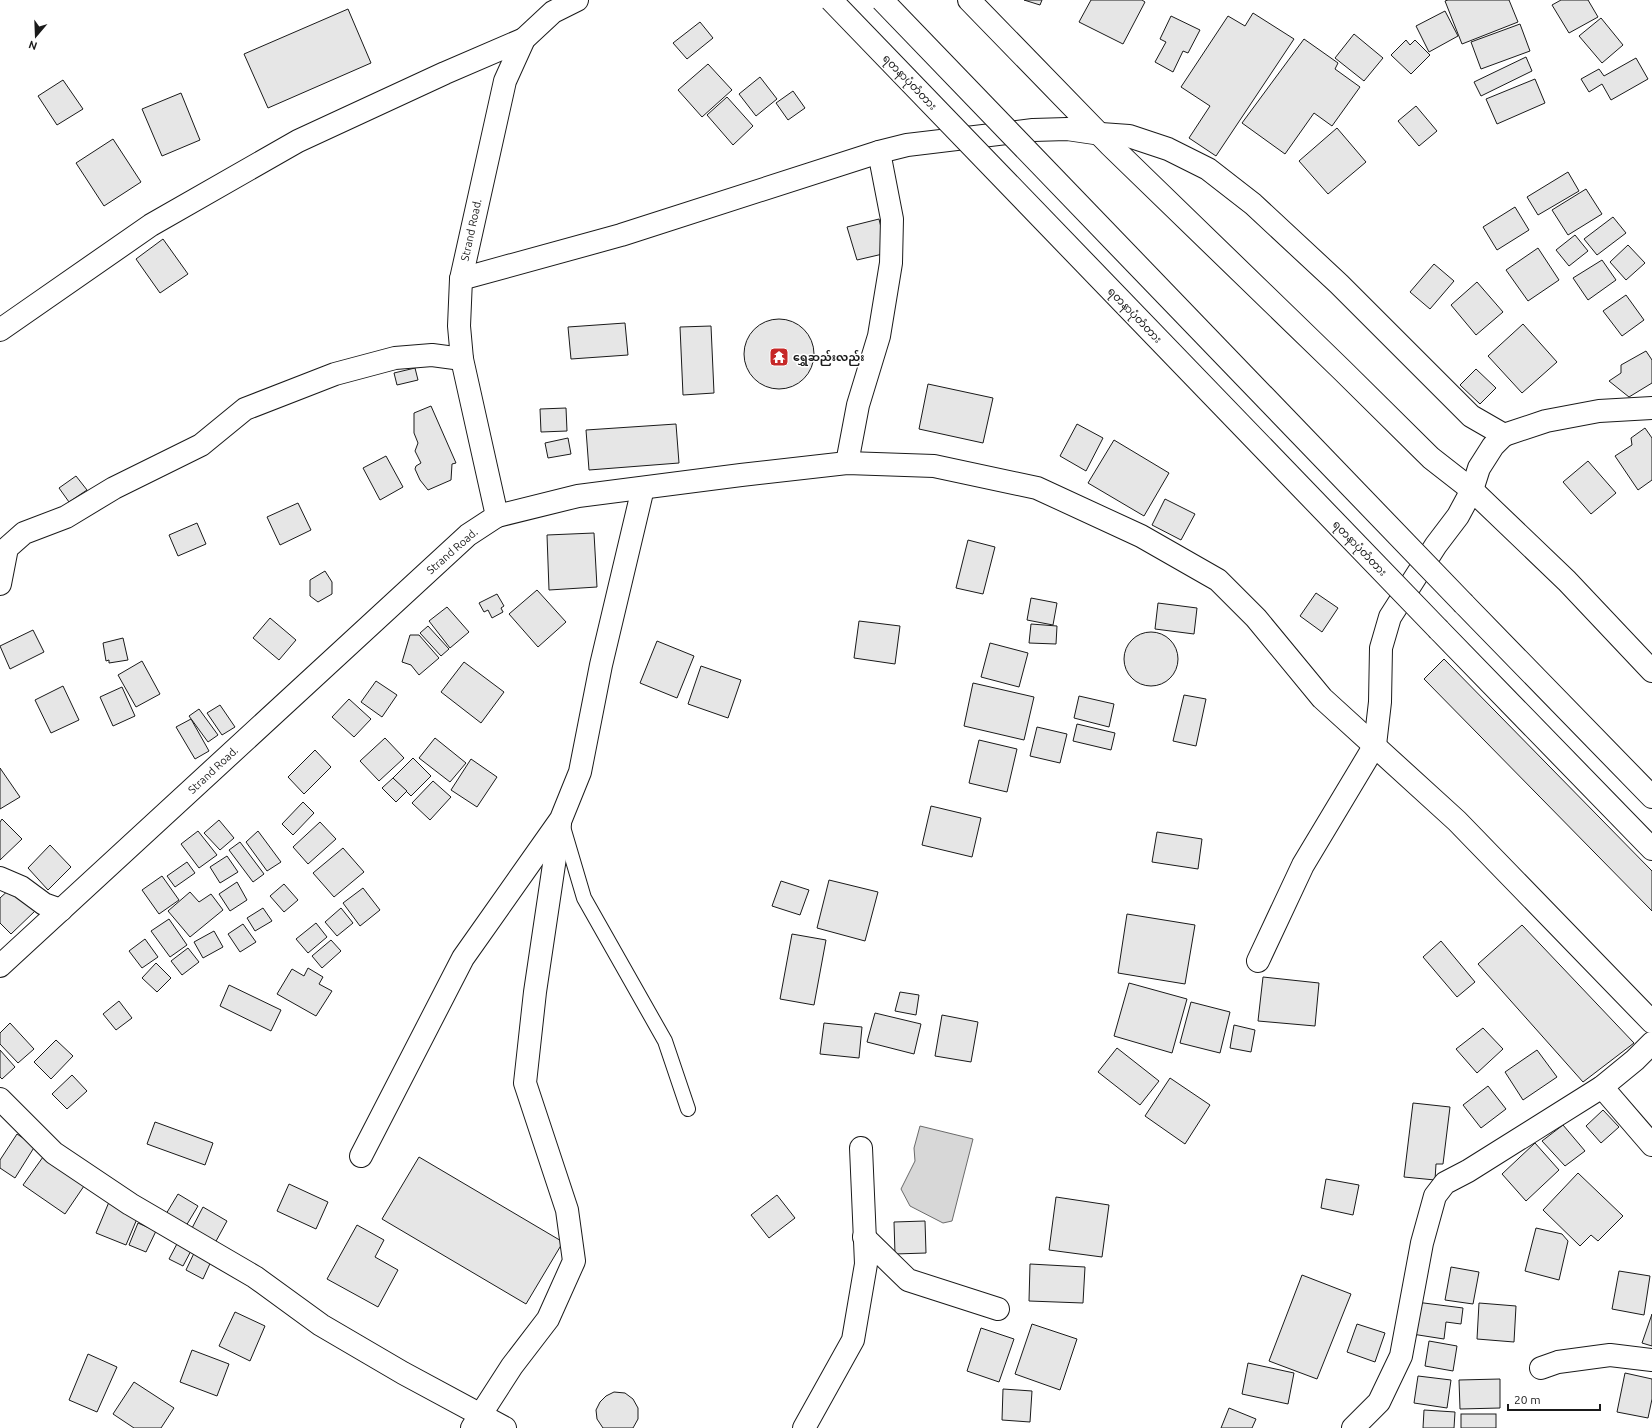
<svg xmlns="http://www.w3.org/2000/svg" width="1652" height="1428" viewBox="0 0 1652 1428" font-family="Ubuntu,'Noto Sans Myanmar',sans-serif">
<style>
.water{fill:#d7d7d7;stroke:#6a6a6a}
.building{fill:#e6e6e6;stroke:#1a1a1a}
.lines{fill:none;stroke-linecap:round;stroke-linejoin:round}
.service-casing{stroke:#1a1a1a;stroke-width:16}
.minor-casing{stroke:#1a1a1a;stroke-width:24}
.trunk-casing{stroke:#1a1a1a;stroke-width:24}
.service{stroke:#fff;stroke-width:14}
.minor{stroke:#fff;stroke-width:22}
.trunk{stroke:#fff;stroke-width:22}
.trunk-bridge-casing{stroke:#1a1a1a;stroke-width:24;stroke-linecap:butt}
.trunk-bridge{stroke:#fff;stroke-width:22}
.labels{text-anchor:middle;stroke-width:3;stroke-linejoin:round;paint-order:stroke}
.street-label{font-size:11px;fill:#1a1a1a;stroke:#fff}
.poi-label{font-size:11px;font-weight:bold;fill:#1a1a1a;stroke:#fff;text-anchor:start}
</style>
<rect width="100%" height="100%" fill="#fff"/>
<!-- water -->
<polygon class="water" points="920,1126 973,1139 952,1221 943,1223 910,1206 901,1189 915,1161 914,1148"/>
<!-- building -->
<g class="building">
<polygon points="1024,0 1042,0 1040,5"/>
<polygon points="1091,0 1142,0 1145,2 1123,44 1079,22"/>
<polygon points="1448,0 1509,0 1518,22 1462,44 1445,1"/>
<polygon points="1561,0 1588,0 1598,17 1569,33 1552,5"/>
<polygon points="348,9 371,63 268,108 244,54"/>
<polygon points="1445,11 1458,36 1429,52 1416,26"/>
<polygon points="1253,13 1294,39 1216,156 1189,138 1210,106 1181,87 1228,16 1245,26"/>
<polygon points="1171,16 1200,30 1188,53 1183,51 1173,72 1155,62 1166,42 1160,39"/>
<polygon points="1601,18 1623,45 1602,63 1579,36"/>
<polygon points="700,22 713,38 687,59 673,43"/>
<polygon points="1520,24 1530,51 1481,69 1471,42"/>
<polygon points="1354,34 1383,58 1364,81 1335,58"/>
<polygon points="1304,39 1338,63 1335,69 1360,87 1332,126 1314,113 1285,154 1242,123"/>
<polygon points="1406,40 1410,45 1415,40 1430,55 1411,74 1391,55"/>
<polygon points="1526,57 1532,71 1481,96 1474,82"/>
<polygon points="1636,58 1648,79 1611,100 1602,84 1589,92 1581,79 1599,69 1604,76"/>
<polygon points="708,64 732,90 702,117 678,90"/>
<polygon points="760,77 777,99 756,116 739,94"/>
<polygon points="1535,79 1545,103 1497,124 1486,99"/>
<polygon points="63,80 83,109 57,125 38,96"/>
<polygon points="793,91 805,108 788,120 776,103"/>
<polygon points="181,93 200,140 162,156 142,109"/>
<polygon points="727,97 753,126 733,145 707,115"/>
<polygon points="1416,106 1437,131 1419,146 1398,121"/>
<polygon points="1337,128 1366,162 1328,194 1299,161"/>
<polygon points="113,139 141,182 104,206 76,163"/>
<polygon points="1568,172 1579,191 1538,215 1527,197"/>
<polygon points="1586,189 1602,214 1568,235 1552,210"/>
<polygon points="1515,207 1529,230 1497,250 1483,227"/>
<polygon points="1613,217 1626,233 1597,255 1584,239"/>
<polygon points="879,219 887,253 857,260 847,227"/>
<polygon points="1575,235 1588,251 1569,266 1556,250"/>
<polygon points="163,239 188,274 160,293 136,259"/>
<polygon points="1628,245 1645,263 1626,280 1610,262"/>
<polygon points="1538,248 1559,280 1528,301 1506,270"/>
<polygon points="1602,260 1616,280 1588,300 1573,278"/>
<polygon points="1434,264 1454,281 1430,309 1410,292"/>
<polygon points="1477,282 1503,312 1476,335 1451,305"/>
<polygon points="1626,295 1644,320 1622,336 1603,311"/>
<circle cx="779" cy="354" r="35"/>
<polygon points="625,323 628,355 571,359 568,327"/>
<polygon points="1523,324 1557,362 1522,393 1488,356"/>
<polygon points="711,326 714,393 683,395 680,327"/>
<polygon points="1646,351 1652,360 1652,383 1629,397 1609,381 1621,373 1621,365"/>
<polygon points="415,368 418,380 397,385 394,373"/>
<polygon points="1476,369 1496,388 1480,404 1460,385"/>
<polygon points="928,384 993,398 983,443 919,429"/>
<polygon points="431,406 456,463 452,464 451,480 428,490 420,480 415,469 416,466 421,463 415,451 418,443 414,433 414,413"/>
<polygon points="566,408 567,431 541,432 540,409"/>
<polygon points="676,424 679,463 589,470 586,430"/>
<polygon points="1077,424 1103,438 1086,471 1060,456"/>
<polygon points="1645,428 1652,438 1652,480 1638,490 1615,456 1632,445 1631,438"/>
<polygon points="568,438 571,454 548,458 545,443"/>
<polygon points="1114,440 1169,473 1144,516 1088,483"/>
<polygon points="386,456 403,487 380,500 363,468"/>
<polygon points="1588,461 1616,493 1591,514 1563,482"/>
<polygon points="76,476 87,490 69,502 59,488"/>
<polygon points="1165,499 1195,514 1181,540 1152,525"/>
<polygon points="298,503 311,530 280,545 267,517"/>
<polygon points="197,523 206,544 178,556 169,535"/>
<polygon points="594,533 597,587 549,590 547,535"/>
<polygon points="968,540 995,547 983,594 956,588"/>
<polygon points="325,571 332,582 332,594 318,602 310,596 310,580"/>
<polygon points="537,590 566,622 538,647 509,614"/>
<polygon points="1316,593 1338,608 1322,632 1300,616"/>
<polygon points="497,594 504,606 501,608 503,612 492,618 488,610 484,612 479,603"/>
<polygon points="1031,598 1057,603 1053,625 1027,620"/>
<polygon points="1158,603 1197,608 1194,634 1155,629"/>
<polygon points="447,607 469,632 450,648 429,621"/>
<polygon points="270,618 296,640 279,660 253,638"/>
<polygon points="859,621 900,626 895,664 854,658"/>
<polygon points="1031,624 1057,626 1056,644 1029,643"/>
<polygon points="428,626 449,649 441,656 420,633"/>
<polygon points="33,630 44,652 10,669 0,646"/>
<circle cx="1151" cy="659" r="27"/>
<polygon points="410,635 419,635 439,658 419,675 411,665 402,662"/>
<polygon points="123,638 128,660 109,663 109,660 106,661 103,643"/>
<polygon points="657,641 694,656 677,698 640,683"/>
<polygon points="990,643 1028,653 1019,687 981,677"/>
<polygon points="1444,659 1652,871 1652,911 1424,679"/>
<polygon points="142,661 160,694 136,707 118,675"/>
<polygon points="464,662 504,692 481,723 441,692"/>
<polygon points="701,666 741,680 728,718 688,704"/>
<polygon points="376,681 397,695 382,717 361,702"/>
<polygon points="973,683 1034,697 1024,740 964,726"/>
<polygon points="63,686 79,720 51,733 35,700"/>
<polygon points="122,687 135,716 113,726 100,697"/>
<polygon points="1184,695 1206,699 1196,746 1173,741"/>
<polygon points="1079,696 1114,704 1109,727 1074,718"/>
<polygon points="349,699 371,719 354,737 332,717"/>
<polygon points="220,705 235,727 222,735 207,713"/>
<polygon points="199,709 218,735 208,742 189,716"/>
<polygon points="191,719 209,751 195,759 176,727"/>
<polygon points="1077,724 1115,733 1111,750 1073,741"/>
<polygon points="1037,727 1067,734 1060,763 1030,756"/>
<polygon points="385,738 404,758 379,781 360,761"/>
<polygon points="435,738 466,763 450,782 419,758"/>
<polygon points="979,740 1017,749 1007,792 969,783"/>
<polygon points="315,750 331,767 304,794 288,777"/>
<polygon points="413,758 431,776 411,796 393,778"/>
<polygon points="471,759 497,777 477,807 451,790"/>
<polygon points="0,768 20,797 0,809"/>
<polygon points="393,778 407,791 396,802 382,788"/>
<polygon points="433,781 451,797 430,820 412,803"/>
<polygon points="303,802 314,813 293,835 282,824"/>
<polygon points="931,806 981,818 972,857 922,845"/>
<polygon points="2,819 22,839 0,860 0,822"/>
<polygon points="219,820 234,838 220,850 204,833"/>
<polygon points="320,822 336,839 308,864 293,847"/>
<polygon points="198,831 217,855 199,868 181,844"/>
<polygon points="258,831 281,862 267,871 246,842"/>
<polygon points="1157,832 1202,839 1198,869 1152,862"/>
<polygon points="240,842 264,874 253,882 229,850"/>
<polygon points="50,845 71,867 48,890 28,868"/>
<polygon points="343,848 364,872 334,897 313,873"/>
<polygon points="227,856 238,872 220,883 210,867"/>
<polygon points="187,862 195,873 175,887 167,876"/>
<polygon points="162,876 179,900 159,914 142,890"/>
<polygon points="829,880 878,892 865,941 817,928"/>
<polygon points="781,881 809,890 800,915 772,906"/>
<polygon points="237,882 247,900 230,911 219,894"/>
<polygon points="284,884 298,900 284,912 270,896"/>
<polygon points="12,887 35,911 11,934 0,923 0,898"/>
<polygon points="363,888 380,910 360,926 343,903"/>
<polygon points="190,892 199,902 211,894 223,910 190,937 168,911"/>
<polygon points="263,908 272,921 255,931 247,918"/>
<polygon points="341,908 353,923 337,936 325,922"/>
<polygon points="1127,914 1195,925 1185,984 1118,973"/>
<polygon points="169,919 187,945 170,957 151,931"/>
<polygon points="316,923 327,937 308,953 296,939"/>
<polygon points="243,924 256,942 240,952 228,934"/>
<polygon points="1522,925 1634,1043 1583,1082 1478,964"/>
<polygon points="214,931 223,947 203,958 194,942"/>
<polygon points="792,934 826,940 814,1005 780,999"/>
<polygon points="145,939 158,957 142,968 129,951"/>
<polygon points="331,940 341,951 322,968 312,956"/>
<polygon points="1441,941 1475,982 1457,997 1423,957"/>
<polygon points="188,948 199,962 182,975 171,961"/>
<polygon points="156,963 171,978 157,992 142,978"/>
<polygon points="308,968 323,977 319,984 332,991 316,1016 277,994 292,969 304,976"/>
<polygon points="1263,977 1319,983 1315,1026 1258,1021"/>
<polygon points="1129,983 1187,999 1172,1053 1114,1036"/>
<polygon points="229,985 281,1010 271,1031 220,1006"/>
<polygon points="900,992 919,995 916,1015 895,1011"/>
<polygon points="119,1001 132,1018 116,1030 103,1014"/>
<polygon points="1191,1002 1230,1012 1220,1053 1180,1043"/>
<polygon points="875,1013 921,1024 914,1054 867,1042"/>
<polygon points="942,1015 978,1022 971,1062 935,1056"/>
<polygon points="10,1023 34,1049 18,1063 0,1044 0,1033"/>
<polygon points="824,1023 862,1027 859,1058 820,1054"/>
<polygon points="1234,1025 1255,1030 1251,1052 1230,1048"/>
<polygon points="1483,1028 1503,1049 1477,1073 1456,1049"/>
<polygon points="56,1040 73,1056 51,1079 34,1062"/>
<polygon points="1117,1048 1159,1081 1140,1105 1098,1072"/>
<polygon points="0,1050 15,1067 2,1079 0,1077"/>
<polygon points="1537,1050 1557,1077 1523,1100 1505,1072"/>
<polygon points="72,1075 87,1091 67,1109 52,1094"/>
<polygon points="1170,1078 1210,1105 1185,1144 1145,1116"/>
<polygon points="1488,1086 1506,1109 1481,1128 1463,1105"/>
<polygon points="1413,1103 1450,1107 1443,1164 1436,1164 1435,1180 1404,1177"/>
<polygon points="1603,1110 1619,1127 1601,1143 1586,1126"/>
<polygon points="155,1122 213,1143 205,1165 147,1144"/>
<polygon points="1563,1125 1585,1151 1565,1166 1542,1141"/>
<polygon points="17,1134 35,1146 15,1178 0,1168 0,1160"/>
<polygon points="1535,1143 1559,1170 1526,1201 1502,1174"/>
<polygon points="43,1157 84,1186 65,1214 23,1185"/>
<polygon points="419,1157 563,1242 526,1304 382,1219"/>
<polygon points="1578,1173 1623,1216 1598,1241 1591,1235 1580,1246 1543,1210"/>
<polygon points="1326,1179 1359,1185 1353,1215 1321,1208"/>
<polygon points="289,1184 328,1202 316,1229 277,1211"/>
<polygon points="178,1194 198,1206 186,1226 166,1214"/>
<polygon points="777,1195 795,1218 769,1238 751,1215"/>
<polygon points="1056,1197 1109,1205 1102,1257 1049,1250"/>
<polygon points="109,1202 139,1214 126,1245 96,1233"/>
<polygon points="203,1207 227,1221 215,1243 191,1230"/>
<polygon points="925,1221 926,1253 895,1254 894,1222"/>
<polygon points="138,1223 156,1231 146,1252 129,1245"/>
<polygon points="357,1225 384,1240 375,1257 398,1270 378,1307 327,1279"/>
<polygon points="1536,1228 1562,1234 1568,1241 1559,1280 1525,1271"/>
<polygon points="179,1240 193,1247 183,1266 169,1259"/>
<polygon points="196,1249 213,1257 203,1279 186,1270"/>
<polygon points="1030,1264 1085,1267 1083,1303 1029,1301"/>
<polygon points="1451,1267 1479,1272 1473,1304 1445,1300"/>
<polygon points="1619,1271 1650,1276 1644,1315 1612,1309"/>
<polygon points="1302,1275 1351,1294 1317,1379 1269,1361"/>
<polygon points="1416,1302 1463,1308 1461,1324 1446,1322 1444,1339 1412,1334"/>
<polygon points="1479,1303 1516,1306 1514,1342 1477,1339"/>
<polygon points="235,1312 265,1326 250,1361 219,1346"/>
<polygon points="1652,1314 1652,1346 1642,1343"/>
<polygon points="1032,1324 1077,1339 1060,1390 1015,1374"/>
<polygon points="1357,1324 1385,1333 1375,1362 1347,1352"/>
<polygon points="981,1328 1014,1339 999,1382 967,1371"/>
<polygon points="1429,1341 1457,1346 1453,1371 1425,1366"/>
<polygon points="192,1350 229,1364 217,1396 180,1382"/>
<polygon points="88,1354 117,1367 97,1412 69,1400"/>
<polygon points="1248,1363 1294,1373 1288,1404 1242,1394"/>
<polygon points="1625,1373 1652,1379 1652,1399 1648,1418 1617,1412"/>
<polygon points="1418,1376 1451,1380 1447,1408 1414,1403"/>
<polygon points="1500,1379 1500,1408 1460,1409 1459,1380"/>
<polygon points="134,1382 174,1408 161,1428 134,1428 113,1414"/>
<polygon points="1003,1389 1032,1391 1030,1422 1002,1420"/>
<polygon points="614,1392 625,1393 633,1399 638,1408 638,1419 633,1428 603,1428 597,1419 596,1410 600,1402 606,1396"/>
<polygon points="1229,1408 1256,1419 1252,1428 1221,1428"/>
<polygon points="1424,1410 1455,1412 1454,1428 1423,1428"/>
<rect x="1461" y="1414" width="35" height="14"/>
</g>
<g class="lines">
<!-- service casing -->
<g class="service-casing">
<polyline id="service" points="563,827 584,898 665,1041 688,1109"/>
</g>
<!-- minor casing -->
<g class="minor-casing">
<g id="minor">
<polyline points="969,0 1110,145 1342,370 1431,458 1472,490 1567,581 1652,671"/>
<polyline points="461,279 621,235 879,152 907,145 1033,130 1067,129 1101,134 1129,136 1168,149 1208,169 1253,204 1339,284 1471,416 1504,435 1546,421 1599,411 1652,408"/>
<polyline points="0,330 151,225 298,141 445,73 524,39"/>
<polyline points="847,463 858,405 879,336 891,263 892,219 879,152"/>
<polyline points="497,516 578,496 741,475 847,463 934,466 1037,488 1141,536 1218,580 1256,618 1322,698 1457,821 1652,1022"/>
<polyline points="0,584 7,548 24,533 66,517 114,488 201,445 245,409 335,374 395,358 432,355 462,359"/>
<polyline points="0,878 21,887 44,904 61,910"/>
<polyline points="1258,961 1303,865 1375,745 1380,702 1381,648 1390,617 1436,545 1458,516 1472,490 1479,468 1493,446 1504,435"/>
<polyline points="0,966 468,535 497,516 462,359 459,326 461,279 505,81 524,39 553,12 577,0"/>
<polyline points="1602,1087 1652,1145"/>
<polyline points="0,1099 54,1153 130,1204 255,1277 321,1325 403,1373 505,1428"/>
<polyline points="361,1156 463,958 561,819 580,772 601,665 643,488"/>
<polyline points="864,1237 908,1280 998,1309"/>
<polyline points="1541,1368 1558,1362 1610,1355 1652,1360"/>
<polyline points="472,1428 512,1366 548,1319 574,1261 567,1210 525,1083 535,992 560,824"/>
<polyline points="804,1428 853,1340 866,1264 861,1148"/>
<polyline points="1353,1428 1379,1402 1401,1356 1422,1243 1435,1196 1445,1183 1468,1171 1602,1087 1635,1060 1652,1043"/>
</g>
</g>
<!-- trunk casing -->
<g class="trunk-casing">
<g id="trunk">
<polyline points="1464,604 1652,797"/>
<polyline points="1439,630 1652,849"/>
</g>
</g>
<!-- service -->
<use href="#service" class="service"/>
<!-- minor -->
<use href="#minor" class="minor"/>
<!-- trunk -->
<use href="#trunk" class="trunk"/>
<!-- trunk-bridge casing -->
<g class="trunk-bridge-casing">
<g id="trunk-bridge">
<polyline points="831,0 1439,630"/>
<polyline points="882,0 1464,604"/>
</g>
</g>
<!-- trunk-bridge -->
<use href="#trunk-bridge" class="trunk-bridge"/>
</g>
<!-- icons -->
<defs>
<g id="temple-square" transform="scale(1)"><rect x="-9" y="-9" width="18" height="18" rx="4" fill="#c62828" stroke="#fff"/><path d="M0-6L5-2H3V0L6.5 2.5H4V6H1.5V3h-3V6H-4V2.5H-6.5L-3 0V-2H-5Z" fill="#fff"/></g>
</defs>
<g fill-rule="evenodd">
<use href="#temple-square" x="779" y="357"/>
</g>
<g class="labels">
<!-- street labels -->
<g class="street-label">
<text transform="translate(910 82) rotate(46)" y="4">ရတနာပုံတံတား</text>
<text transform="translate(471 230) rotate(-78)" y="4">Strand Road.</text>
<text transform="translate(1135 315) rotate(46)" y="4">ရတနာပုံတံတား</text>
<text transform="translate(1360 548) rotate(46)" y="4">ရတနာပုံတံတား</text>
<text transform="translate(452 551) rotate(-41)" y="4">Strand Road.</text>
<text transform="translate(213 770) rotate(-43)" y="4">Strand Road.</text>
</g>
<!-- poi labels -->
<g class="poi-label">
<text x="793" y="361">ရွှေဆည်းလည်း</text>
</g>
</g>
<!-- north arrow -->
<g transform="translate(36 36) rotate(199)" stroke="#ffffff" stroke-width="3" paint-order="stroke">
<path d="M0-3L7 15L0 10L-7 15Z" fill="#1a1a1a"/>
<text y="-6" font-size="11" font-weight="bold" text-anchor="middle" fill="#1a1a1a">N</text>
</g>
<!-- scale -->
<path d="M1508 1404v6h92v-6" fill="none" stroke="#1a1a1a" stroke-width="2"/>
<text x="1514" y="1404" font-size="12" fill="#1a1a1a" stroke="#ffffff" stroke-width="3" paint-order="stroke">20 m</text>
</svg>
